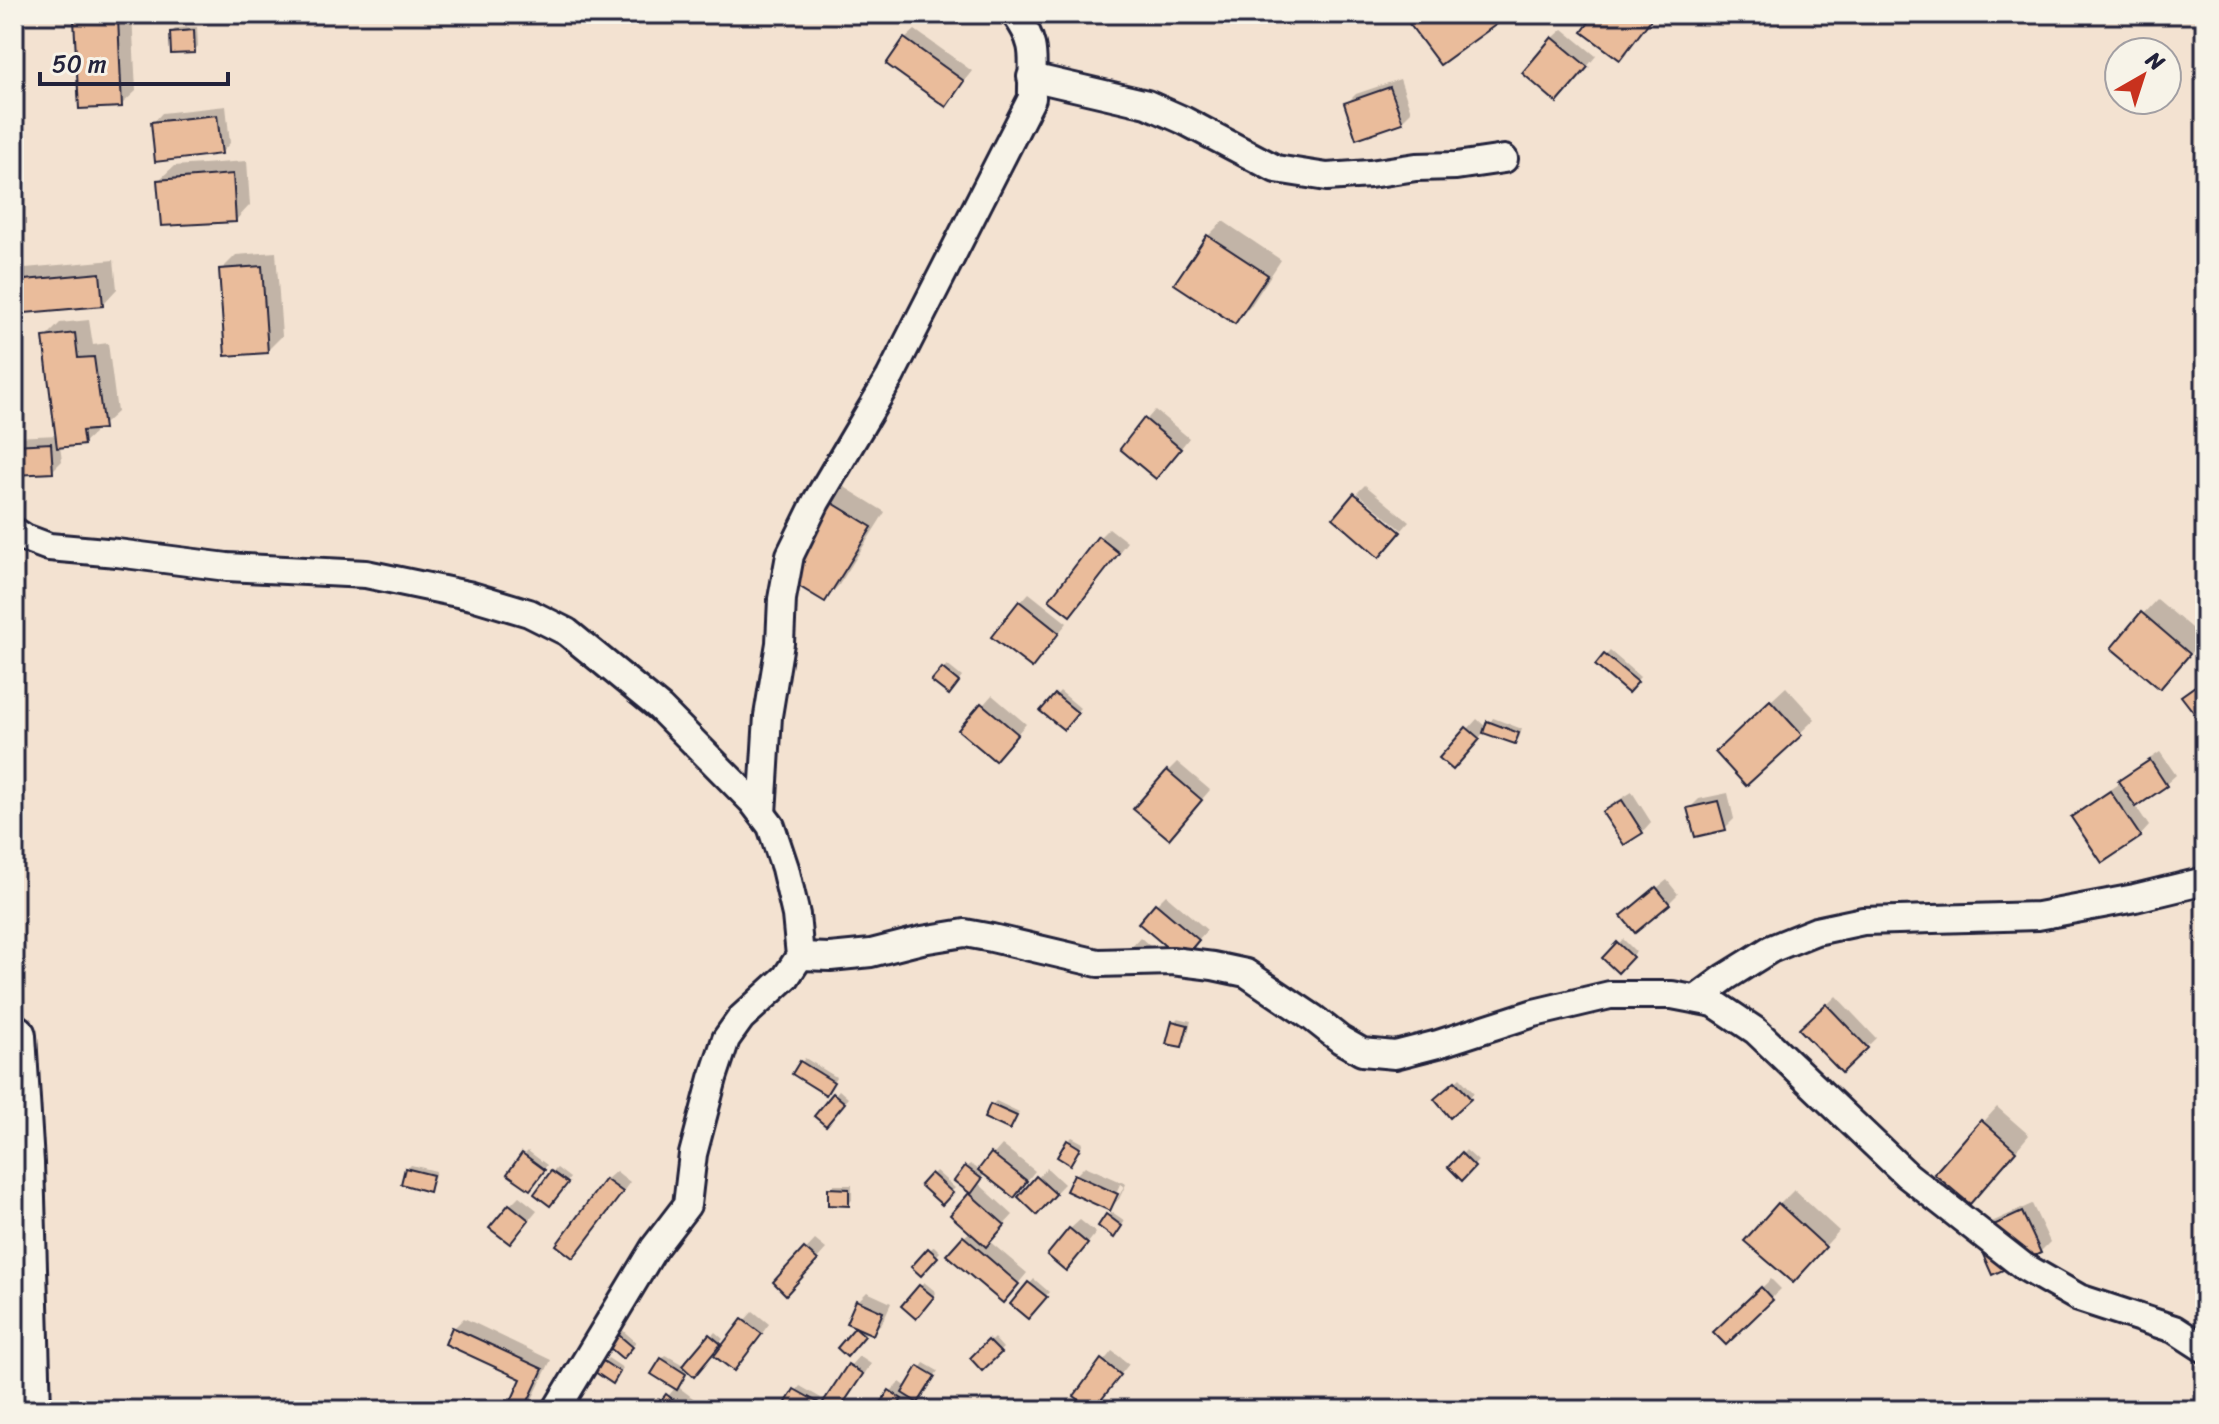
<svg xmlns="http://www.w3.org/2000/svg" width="2219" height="1424" viewBox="0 0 2219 1424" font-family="Sriracha,sans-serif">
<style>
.shadow{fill:#0003;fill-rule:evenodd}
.building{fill:#eabc9b;stroke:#22223b;stroke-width:2}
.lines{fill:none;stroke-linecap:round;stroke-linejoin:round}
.street-casing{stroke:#22223b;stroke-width:32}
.primary-casing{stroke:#22223b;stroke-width:48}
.street{stroke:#f7f3e8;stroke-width:26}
.primary{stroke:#f7f3e8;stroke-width:42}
</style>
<rect width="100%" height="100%" fill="#f3e2d1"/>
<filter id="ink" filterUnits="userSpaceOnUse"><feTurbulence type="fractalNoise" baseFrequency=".0125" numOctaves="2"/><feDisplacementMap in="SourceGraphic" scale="16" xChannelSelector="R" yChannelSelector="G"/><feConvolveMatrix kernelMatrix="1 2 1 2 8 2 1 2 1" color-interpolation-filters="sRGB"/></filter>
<g filter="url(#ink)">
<!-- shadow -->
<g class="shadow">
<polygon points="83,14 132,14 136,91 121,105 77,21"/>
<polygon points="197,27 198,46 194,51 172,32 176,28"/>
<polygon points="1563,29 1596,56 1567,91 1553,38"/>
<polygon points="915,30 972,71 946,104 888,63 905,39"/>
<polygon points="1400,79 1411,112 1402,121 1346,104 1356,94"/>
<polygon points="226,106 230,143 221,153 153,123 162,113"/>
<polygon points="247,161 250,205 236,220 159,180 174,166"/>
<polygon points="1223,221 1281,260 1250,307 1235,321 1208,236"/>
<polygon points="276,252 282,336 267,351 222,269 236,255"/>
<polygon points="114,260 117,289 103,304 14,312 14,269"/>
<polygon points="89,320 93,345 108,343 117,412 83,443 60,446 62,461 52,471 14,473 14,437 58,435 45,338 60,323"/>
<polygon points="1155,410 1189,438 1166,467 1122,448"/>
<polygon points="838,483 885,512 839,585 825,600 790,578"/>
<polygon points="1365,485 1409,522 1402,530 1357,493"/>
<polygon points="1109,528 1127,542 1079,604 1099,538"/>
<polygon points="1029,593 1067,623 1032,665 1020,603"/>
<polygon points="2157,599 2203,638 2175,672 2143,614"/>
<polygon points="1610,651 1640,677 1628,691 1598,664"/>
<polygon points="947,665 962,677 953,688 943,669"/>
<polygon points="1786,687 1815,719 1800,733 1732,737"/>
<polygon points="1060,691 1080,708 1063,727 1043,710"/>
<polygon points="992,695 1026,724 1004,749 961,730"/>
<polygon points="1493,718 1522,729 1519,738 1514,742 1485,731 1462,758 1442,758 1477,719 1487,728"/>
<polygon points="2160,752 2176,775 2166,784 2135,805 2149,826 2140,836 2073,817 2083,808 2121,782 2130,772"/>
<polygon points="1177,762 1210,790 1178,827 1168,771"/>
<polygon points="1632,792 1651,822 1642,832 1605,812 1614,803"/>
<polygon points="1728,793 1734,819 1725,828 1689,809 1699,799"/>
<polygon points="1667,880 1678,894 1669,903 1633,907"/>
<polygon points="1166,895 1207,930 1191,948 1156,905"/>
<polygon points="1140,937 1151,947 1133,967 1122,957"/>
<polygon points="1623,939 1636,952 1618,970 1605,958"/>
<polygon points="1836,996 1876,1038 1842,1071 1802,1029"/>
<polygon points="1178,1018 1191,1021 1186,1041 1181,1045 1174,1022"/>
<polygon points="805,1058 836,1077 829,1088 794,1073"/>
<polygon points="1460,1078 1474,1093 1450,1115 1436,1100"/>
<polygon points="839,1090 848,1098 830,1119 817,1116"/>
<polygon points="996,1101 1019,1112 1010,1128 992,1105"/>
<polygon points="1997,1107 2029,1135 1985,1187 1937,1174"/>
<polygon points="1072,1137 1083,1143 1070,1162 1068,1141"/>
<polygon points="1002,1145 1035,1171 1023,1186 985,1173 978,1183 1013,1215 989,1241 1027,1273 1012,1291 964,1237 971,1231 953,1215 973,1192 957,1180 970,1164 980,1170"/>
<polygon points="1466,1150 1478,1161 1462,1178 1451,1167"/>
<polygon points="528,1151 547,1165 534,1184 524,1155"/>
<polygon points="411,1165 436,1171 432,1185 428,1189 407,1169"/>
<path d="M1085 1166 1126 1184 1119 1199 1109 1208 1076 1175ZM1120 1184 1124 1186 1117 1200H1113Z"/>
<polygon points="557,1168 570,1178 554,1199 553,1172"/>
<polygon points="1047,1168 1064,1184 1037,1212 1020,1197"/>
<polygon points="616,1171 630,1182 583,1246 573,1256 606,1180"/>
<polygon points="936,1171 955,1188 942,1202 923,1185"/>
<polygon points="834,1185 852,1185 852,1200 848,1204 830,1189"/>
<polygon points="1794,1190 1839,1231 1807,1266 1779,1205"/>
<polygon points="519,1196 537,1210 519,1232 510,1205"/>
<polygon points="2032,1204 2050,1242 2040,1252 1985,1225"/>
<polygon points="1112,1212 1125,1221 1118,1231 1108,1216"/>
<polygon points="1080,1220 1096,1233 1075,1259 1070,1229"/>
<polygon points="669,1225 681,1239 667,1252 654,1238"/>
<polygon points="815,1240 826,1249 795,1283 775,1282"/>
<polygon points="934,1246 940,1252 921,1273 914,1267"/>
<polygon points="646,1263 658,1273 637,1300"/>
<polygon points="1034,1279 1049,1292 1032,1312 1013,1304"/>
<polygon points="1771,1279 1781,1289 1726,1342 1716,1332"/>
<polygon points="924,1282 936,1292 920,1312 920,1286"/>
<polygon points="867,1292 891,1303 882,1323 872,1332 868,1330 847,1354 840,1348 859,1326 858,1301"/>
<polygon points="753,1311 769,1324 743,1359 744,1321"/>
<polygon points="464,1318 551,1360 527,1410 509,1410 524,1378 447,1343 454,1328"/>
<polygon points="619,1327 636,1342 623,1356 606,1342"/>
<polygon points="715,1332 723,1339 698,1370 689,1369 677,1386 709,1410 656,1410 676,1387 662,1359 666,1355 685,1366"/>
<polygon points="994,1338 1003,1348 982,1368 973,1358"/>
<polygon points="1112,1351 1129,1364 1094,1408 1076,1395"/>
<polygon points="859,1356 871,1364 840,1410 820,1410 850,1366"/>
<polygon points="608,1358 623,1368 617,1377 604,1362"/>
<polygon points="924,1363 938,1371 917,1402 923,1406 920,1410 887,1410 890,1392 900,1382 907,1387"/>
<polygon points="800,1386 821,1398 814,1410 800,1410 788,1403"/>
<polygon points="858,1404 867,1409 866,1410 852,1410"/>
</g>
<!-- building -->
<g class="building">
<polygon points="1402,14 1507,14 1508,16 1440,65"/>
<polygon points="1595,14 1646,14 1652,18 1620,60 1582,32"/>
<polygon points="118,18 122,107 79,109 74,20"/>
<polygon points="194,30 195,53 171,54 170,32"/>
<polygon points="1552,37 1588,67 1557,103 1522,73"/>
<polygon points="904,38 964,81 946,107 886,64"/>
<polygon points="1390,87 1403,123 1356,139 1344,103"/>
<polygon points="217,115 222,154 155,162 151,122"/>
<polygon points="233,174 236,222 161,226 157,180"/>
<polygon points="1207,235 1268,275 1235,324 1174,284"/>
<polygon points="262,266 268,353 225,356 219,269"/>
<polygon points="100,273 103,306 14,314 14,281"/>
<polygon points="75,333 78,358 94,357 104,429 82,431 84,445 57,448 43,337"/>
<polygon points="1144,418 1181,449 1156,479 1120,449"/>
<polygon points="51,443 53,473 14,475 14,445"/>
<polygon points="1354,493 1401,532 1379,558 1333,518"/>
<polygon points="821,496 872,527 825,602 787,579"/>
<polygon points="1098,536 1119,553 1070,616 1049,600"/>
<polygon points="1019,601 1059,633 1032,668 991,637"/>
<polygon points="2141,612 2190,654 2160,689 2111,648"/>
<polygon points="1604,654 1638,682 1628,693 1595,665"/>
<polygon points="942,668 959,682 949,695 931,681"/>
<polygon points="2205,679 2205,727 2181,696"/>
<polygon points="1055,694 1078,713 1064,730 1040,711"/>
<polygon points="1770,700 1802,735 1746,786 1715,752"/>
<polygon points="981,703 1018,734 995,761 958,730"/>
<polygon points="1487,721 1519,733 1515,744 1483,733"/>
<polygon points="1466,727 1480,739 1453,770 1439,758"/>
<polygon points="2150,760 2167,786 2136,807 2118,781"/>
<polygon points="1167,770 1202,800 1169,839 1133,809"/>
<polygon points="2110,791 2141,837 2102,863 2071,817"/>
<polygon points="1622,800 1643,833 1624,845 1602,812"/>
<polygon points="1718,801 1726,830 1695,837 1687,808"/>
<polygon points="1656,887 1670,904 1635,933 1621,916"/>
<polygon points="1155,903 1199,940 1182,960 1138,923"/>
<polygon points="1617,942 1633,957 1618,973 1602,958"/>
<polygon points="1826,1004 1868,1048 1842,1073 1799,1029"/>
<polygon points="1172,1021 1188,1025 1182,1047 1166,1044"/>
<polygon points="800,1061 834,1082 826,1095 792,1074"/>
<polygon points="1455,1081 1471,1099 1450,1118 1434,1099"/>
<polygon points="833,1093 845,1103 826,1126 814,1116"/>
<polygon points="990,1104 1017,1116 1010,1130 984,1118"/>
<polygon points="1981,1120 2016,1151 1970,1204 1934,1174"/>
<polygon points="1067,1140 1080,1148 1070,1165 1057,1157"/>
<polygon points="522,1153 545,1170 530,1190 507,1174"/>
<polygon points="991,1153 1027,1181 1014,1198 978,1170"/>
<polygon points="1461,1153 1475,1167 1462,1181 1448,1167"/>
<polygon points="965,1166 982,1179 971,1194 954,1181"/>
<polygon points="405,1168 433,1175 429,1192 401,1184"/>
<polygon points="551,1171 568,1183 550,1206 534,1194"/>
<polygon points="931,1173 953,1193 942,1205 920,1185"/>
<polygon points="1074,1174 1118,1194 1110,1211 1066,1191"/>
<polygon points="1036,1176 1056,1194 1037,1215 1018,1197"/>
<polygon points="605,1179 623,1192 573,1258 556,1245"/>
<polygon points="828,1188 849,1189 849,1206 828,1205"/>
<polygon points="969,1193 1005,1225 986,1247 950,1215"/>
<polygon points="1778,1203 1826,1247 1793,1283 1744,1241"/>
<polygon points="509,1204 529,1220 510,1244 489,1228"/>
<polygon points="2022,1212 2041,1253 1992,1275 1974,1234"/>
<polygon points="1106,1214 1122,1226 1114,1238 1098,1226"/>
<polygon points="1069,1228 1088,1244 1066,1271 1047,1255"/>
<polygon points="963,1236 1019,1284 1003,1303 946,1255"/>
<polygon points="804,1248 818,1260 786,1295 773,1282"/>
<polygon points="928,1248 938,1257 921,1276 911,1267"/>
<polygon points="1028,1282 1047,1297 1028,1319 1010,1304"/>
<polygon points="919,1285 934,1297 916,1319 901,1306"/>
<polygon points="1761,1287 1773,1300 1726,1345 1713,1332"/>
<polygon points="856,1300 883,1312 873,1335 846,1323"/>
<polygon points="742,1319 762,1334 734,1371 714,1356"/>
<polygon points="452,1327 543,1369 524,1410 507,1410 521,1379 445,1344"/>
<polygon points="855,1327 865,1336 847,1357 837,1348"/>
<polygon points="613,1330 633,1347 623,1359 603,1342"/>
<polygon points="709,1334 721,1344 694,1377 682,1366"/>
<polygon points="988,1340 1001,1353 982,1371 970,1358"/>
<polygon points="661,1358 686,1374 677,1390 651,1374"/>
<polygon points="1101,1359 1121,1375 1093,1410 1074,1396"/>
<polygon points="603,1361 620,1372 613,1384 595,1372"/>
<polygon points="848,1364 863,1374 839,1410 818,1410"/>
<polygon points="918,1366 935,1376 918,1403 902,1393"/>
<polygon points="794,1389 819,1403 814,1410 796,1410 785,1404"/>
<polygon points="889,1390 902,1399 898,1405 905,1410 883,1410 878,1407"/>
<polygon points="666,1394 687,1410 654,1410"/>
</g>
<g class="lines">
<!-- street casing -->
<g class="street-casing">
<g id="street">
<polyline points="1031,77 1147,104 1183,120 1276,169 1327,177 1370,174 1416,167 1456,166 1504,159"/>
<polyline points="14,531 25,538 49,547 117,553 227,567 366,574 472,596 529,613 567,632 660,708 752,801 771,826 785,868 796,915 800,956 786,977 741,1018 726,1039 713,1078 693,1154 687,1205 654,1248 556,1410"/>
<path d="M762 814 768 716 780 643 782 599 790 555 816 502 890 377 1032 98C1031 61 1040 47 1015 14"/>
<polyline points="800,956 830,957 871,953 922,940 965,933 992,938 1098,963 1172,961 1213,966 1246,973 1313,1018 1341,1040 1362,1052 1395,1055 1438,1044 1534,1013 1610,995 1672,995 1714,1003 1756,1031 1907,1175 2023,1266 2079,1298 2174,1329 2205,1349"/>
<polyline points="1696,999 1726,977 1771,949 1816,931 1863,921 2038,916 2135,898 2205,881"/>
</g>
</g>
<!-- primary casing -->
<g class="primary-casing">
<polyline id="primary" points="14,1036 22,1163 29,1410"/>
</g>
<!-- street -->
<use href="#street" class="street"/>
<!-- primary -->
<use href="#primary" class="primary"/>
</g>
</g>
<!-- margin -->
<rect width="2219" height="1424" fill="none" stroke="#f7f3e8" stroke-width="48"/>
<rect x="24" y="24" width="2171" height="1376" fill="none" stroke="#22223b" stroke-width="3" filter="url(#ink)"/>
<!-- north arrow -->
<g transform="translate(2143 76) rotate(39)"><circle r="38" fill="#f7f3e8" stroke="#a29fa3" stroke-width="2"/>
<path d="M0-6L14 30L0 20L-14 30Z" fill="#c8321e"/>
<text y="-12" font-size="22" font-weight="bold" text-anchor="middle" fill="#22223b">N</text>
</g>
<!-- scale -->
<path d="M40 72v12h188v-12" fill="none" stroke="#22223b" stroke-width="4"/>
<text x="52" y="72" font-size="24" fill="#22223b" stroke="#f7f3e8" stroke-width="6" paint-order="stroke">50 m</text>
</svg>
